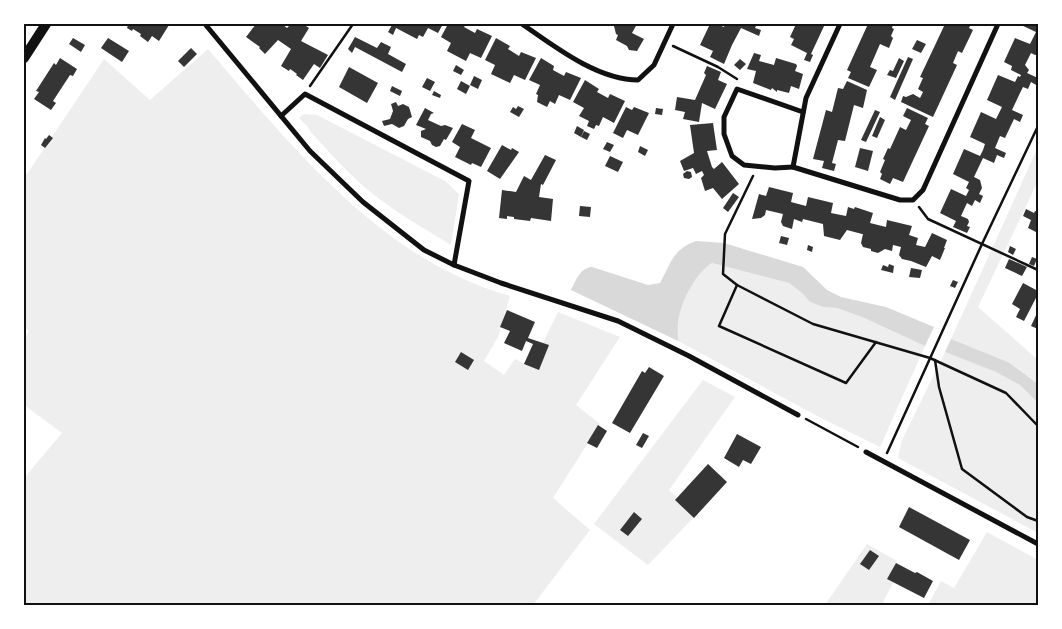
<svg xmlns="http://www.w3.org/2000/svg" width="1062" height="629" viewBox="0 0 1062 629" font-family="'Work Sans',sans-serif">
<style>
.green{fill:#eee}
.water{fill:#d9d9d9}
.building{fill:#353535}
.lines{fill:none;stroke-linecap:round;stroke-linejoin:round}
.path{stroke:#111;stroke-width:2.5}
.minor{stroke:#111;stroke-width:5}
.secondary{stroke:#111;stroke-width:10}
.neatline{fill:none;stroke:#111;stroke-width:2}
</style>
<rect width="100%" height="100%" fill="#fff"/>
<!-- green -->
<g class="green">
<path d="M208 49C291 146 382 260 510 296L498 337 484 361 504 375 515 359 531 367 558 312 620 337 576 405 600 424 553 498 590 530 533 605H24V478L62 433 24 405V339L29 331 24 327V172L27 174 104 59 150 100Z"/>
<path d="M304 114 317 115 445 181 459 194 451 245C422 227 393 211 367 189 346 171 328 151 310 131L308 127 299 118Z"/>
<polygon points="1038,147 1038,181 978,307 1038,360 1038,384 1008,362 951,339"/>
<path d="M712 263 789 283 802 293 810 302 823 307 837 308 862 317 925 346 880 447 821 418 678 341C678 333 677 324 679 317 683 298 696 273 712 263Z"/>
<polygon points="945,352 996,372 1020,385 1038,403 1038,533 898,458 902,440"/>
<polygon points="703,380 735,397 669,490 696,515 648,565 594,524"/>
<polygon points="987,532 1038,560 1038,605 928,605 941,581 954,588"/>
<polygon points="867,544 897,561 889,577 894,581 883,602 889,605 825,605"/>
</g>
<!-- water -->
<g class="water">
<path d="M696 241 724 243 803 267 827 290 841 297 886 307 934 327 925 346 862 317 837 308 823 307 810 302 802 293 789 283 712 263C696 273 683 298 679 317 677 324 678 333 678 341L571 290C576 280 580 268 592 267L648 285 660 283C671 263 673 249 696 241Z"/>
<polygon points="951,339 1008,362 1038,384 1038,403 1020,385 996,372 945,352"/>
</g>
<!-- building -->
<g class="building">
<polygon points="126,24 167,24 169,25 159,41 152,36 148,42 140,36 141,34 133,29 132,31 127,28 128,25"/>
<polygon points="256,24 282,24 287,28 291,24 303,24 309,28 301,41 328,55 320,68 314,64 303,80 296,75 297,74 293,71 290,69 289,71 281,66 291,49 278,40 265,54 259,48 260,47 246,37"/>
<polygon points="394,24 443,24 438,33 428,28 423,37 419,35 417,39 396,28 393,35 388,32 392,25 393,26"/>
<polygon points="448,24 466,24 464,27 475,33 477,29 492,36 481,58 470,53 466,61 447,51 451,43 441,37"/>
<polygon points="609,24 637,24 632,33 644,39 637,51 629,50 627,46 616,40 618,35 616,34 614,26"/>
<polygon points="710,24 716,24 724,27 725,24 736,25 737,24 752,24 756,26 755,28 761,30 759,36 741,28 732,45 724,64 710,57 713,51 700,45"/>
<polygon points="796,24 825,24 811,54 813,55 810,62 804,60 807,53 791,45 794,39 790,37"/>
<polygon points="868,24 872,26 873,24 893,24 892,28 894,29 891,36 893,38 889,48 880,44 870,67 877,70 869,87 848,78 851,72 847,70"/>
<polygon points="945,24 971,24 969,28 973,30 962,53 958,51 953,63 957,65 933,117 901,102 903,96 906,97 913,94 920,98 923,92 918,89 923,78 920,77"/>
<polygon points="1022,24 1038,24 1038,54 1035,55 1031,53 1025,65 1029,70 1027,73 1038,78 1038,86 1031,82 1028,89 1023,87 1020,93 1012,110 1023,115 1020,122 1014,119 1005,138 1000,136 995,148 1006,153 1004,158 997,155 994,163 983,158 974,177 980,180 982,188 979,194 983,196 980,203 975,200 972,206 967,203 961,216 968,219 969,222 967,226 970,227 967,233 953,227 956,221 940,213 951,189 966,196 969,190 966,188 969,182 953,174 964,149 980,156 983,150 985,144 970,137 981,112 996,119 1002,107 987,100 998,75 1015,82 1018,76 1020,77 1021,75 1011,70 1012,66 1004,62 1015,38 1030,44 1036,32 1021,25"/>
<polygon points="355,37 377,48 381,42 391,47 388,54 406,64 402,72 355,47 352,53 348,49"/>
<polygon points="73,38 85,45 81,52 69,44"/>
<polygon points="108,38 129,51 122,62 101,48"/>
<polygon points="496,38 510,46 508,49 519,56 521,52 536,58 525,80 514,75 510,83 491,74 495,65 485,60"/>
<polygon points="917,40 926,44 921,53 912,49"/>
<polygon points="191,48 197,54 184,67 178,61"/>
<polygon points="754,53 761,55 759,61 774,65 776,58 796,64 797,66 795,71 803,74 799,89 791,86 789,93 777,90 777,92 772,88 771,90 753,83 756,71 747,69"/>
<polygon points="908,57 913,59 895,100 890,97"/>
<polygon points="60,58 77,69 73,76 70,75 53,101 56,103 51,110 34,99 39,92 36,91 54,63 56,65"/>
<polygon points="541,58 554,66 553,70 564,76 566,72 581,78 570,100 559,95 555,104 550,101 547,107 537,102 538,95 536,94 540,85 529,80"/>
<polygon points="899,58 904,61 896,78 887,75 890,70 893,71"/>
<polygon points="740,59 746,64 740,70 734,65"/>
<polygon points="456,65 464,70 461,75 453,71"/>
<polygon points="707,66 721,72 718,80 727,84 715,109 702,103 699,122 683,119 685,112 675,110 677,97 695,100 706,75 704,73"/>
<polygon points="349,67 378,83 367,103 339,87"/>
<polygon points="474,76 482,80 478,89 470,85"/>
<polygon points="427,78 435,82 430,91 422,87"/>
<polygon points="585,80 599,89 597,92 608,98 610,94 625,101 614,123 603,117 599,126 596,125 594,129 587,126 589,121 579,116 584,108 573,102"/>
<polygon points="461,81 470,86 466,94 457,89"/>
<polygon points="847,81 867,90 863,108 854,105 845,141 838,140 832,163 836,164 834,171 822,168 824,161 813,159 826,110 832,112 838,88 843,89"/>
<polygon points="392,86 402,91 400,96 390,91"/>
<polygon points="434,91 441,95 440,98 432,95"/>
<polygon points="396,102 398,106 403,104 409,107 412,117 408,119 404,126 399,128 392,124 384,126 382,121 390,119 393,111 391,104"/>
<polygon points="518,106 524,109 519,117 510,112 513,107 516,109"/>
<polygon points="626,107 632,110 634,107 649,113 638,135 627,130 623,138 613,133"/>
<polygon points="425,108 434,113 431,114 428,120 441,126 445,125 453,128 446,140 444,139 440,146 436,147 432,145 430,141 421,137 421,131 426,129 416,125"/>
<polygon points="656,108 663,109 662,115 655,114"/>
<polygon points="907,108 928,118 925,124 929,126 903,182 893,178 890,184 880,179 882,174 880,172 885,160 883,159 888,148 890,149 900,127 906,130 911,120 903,116"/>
<polygon points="875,110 880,112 866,142 861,140"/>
<polygon points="880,117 885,120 877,138 872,136"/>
<polygon points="713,123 717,150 707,151 712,167 714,169 722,162 739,184 722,199 713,188 705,191 701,178 704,175 702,171 696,174 693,168 684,171 680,161 694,153 690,125"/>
<polygon points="462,124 475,130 471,138 491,148 481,167 472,163 471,165 455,157 460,147 452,142"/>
<polygon points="577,126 584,130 581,137 574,133"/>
<polygon points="584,131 590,134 587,140 581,137"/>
<polygon points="49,135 53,138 45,148 41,145 45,138 46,139"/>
<polygon points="607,142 614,145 610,152 603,149"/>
<polygon points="502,145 511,150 512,148 519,152 500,179 487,171"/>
<polygon points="640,146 648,150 645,156 638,152"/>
<polygon points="860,148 873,151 868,171 855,167"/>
<polygon points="545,155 556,160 543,185 541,184 539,197 553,199 551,221 531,218 530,221 514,219 514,217 507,216 507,219 499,218 502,190 516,192 524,176 531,180"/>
<polygon points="610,156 623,162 618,172 605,166"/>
<polygon points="687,171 691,172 692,177 689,179 684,178 683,174"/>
<polygon points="769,187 793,193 791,202 806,206 808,197 833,203 831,213 846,216 848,207 854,209 855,207 873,213 870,223 886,227 887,220 912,226 909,235 918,238 916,245 925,247 932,233 947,240 944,248 945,248 940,260 932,256 926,267 911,261 902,259 899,255 901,247 893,245 892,251 885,249 878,253 871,251 871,249 863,247 861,243 863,234 862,234 847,230 840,240 824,236 823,224 803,219 802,222 794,219 792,229 783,226 781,222 783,214 766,210 765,215 761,218 752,219 759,194 766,196"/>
<polygon points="733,193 739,197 728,212 723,208"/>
<polygon points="580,206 591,207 590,217 579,216"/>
<polygon points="1026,209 1034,213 1035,211 1038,212 1038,233 1028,228 1031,220 1023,216"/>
<polygon points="781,236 789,238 787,245 779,243"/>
<polygon points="808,245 813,247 812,252 807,250"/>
<polygon points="1010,246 1016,249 1013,255 1008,252"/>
<polygon points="1032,257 1037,259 1034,266 1029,264"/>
<polygon points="1009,259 1027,267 1022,276 1005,268"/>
<polygon points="889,264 894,266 893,273 881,270 883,265 888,267"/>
<polygon points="911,268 922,270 920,278 909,277"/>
<polygon points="953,280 958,282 955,288 950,286"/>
<polygon points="1023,283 1038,291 1038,294 1024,321 1016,317 1020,309 1012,304"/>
<polygon points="507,310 535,322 528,338 549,345 539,370 524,364 533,344 526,341 522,351 504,343 510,331 500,327"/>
<polygon points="1038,311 1038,329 1031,326"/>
<polygon points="461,352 474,360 468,370 455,362"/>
<polygon points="649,367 664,376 630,433 612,423 642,371 645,373"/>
<polygon points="598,425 607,431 597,448 587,443"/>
<polygon points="643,433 649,436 642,448 636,445"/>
<polygon points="737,434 761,447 751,464 743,460 739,467 724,458"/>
<polygon points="708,464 727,482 694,518 675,500"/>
<polygon points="909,507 970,540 959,560 899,527"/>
<polygon points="634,512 642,519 628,536 620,530"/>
<polygon points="870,550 879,556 869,570 860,564"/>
<polygon points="896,563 915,573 917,572 933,581 924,598 887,579"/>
</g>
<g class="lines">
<!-- path -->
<g class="path">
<polyline points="673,46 718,67 737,79"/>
<polyline points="310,86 353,24"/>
<polyline points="753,176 725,234 723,274 737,285 813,324 930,358 1006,393 1038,426"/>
<polyline points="919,207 928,219 1038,270"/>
<polyline points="737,285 719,326 846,383 876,342"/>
<polyline points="935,360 939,387 962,469 1027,517 1038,521"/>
<polyline points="806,419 858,447"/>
<polyline points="887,453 982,244 1038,126"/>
</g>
<!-- minor -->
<g class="minor">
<polyline points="205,24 310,151 363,202 424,250 454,265 501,283 618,321 689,356 798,415"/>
<path d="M522 24C554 46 597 80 638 80L654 65 673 24"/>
<polyline points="840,24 806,98 793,167 900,200 913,200 923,190 998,24"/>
<polyline points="281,116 305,94 469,181 454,265"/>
<polyline points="793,167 775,168 744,165 732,156 724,134 724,117 737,89 803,112"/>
<polyline points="866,452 1038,544"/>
</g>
<!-- secondary -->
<polyline class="secondary" points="24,58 46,24"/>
</g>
<!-- border -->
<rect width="1062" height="629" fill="none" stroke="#ffffff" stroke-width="50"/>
<rect x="25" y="25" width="1012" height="579" class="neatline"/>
</svg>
